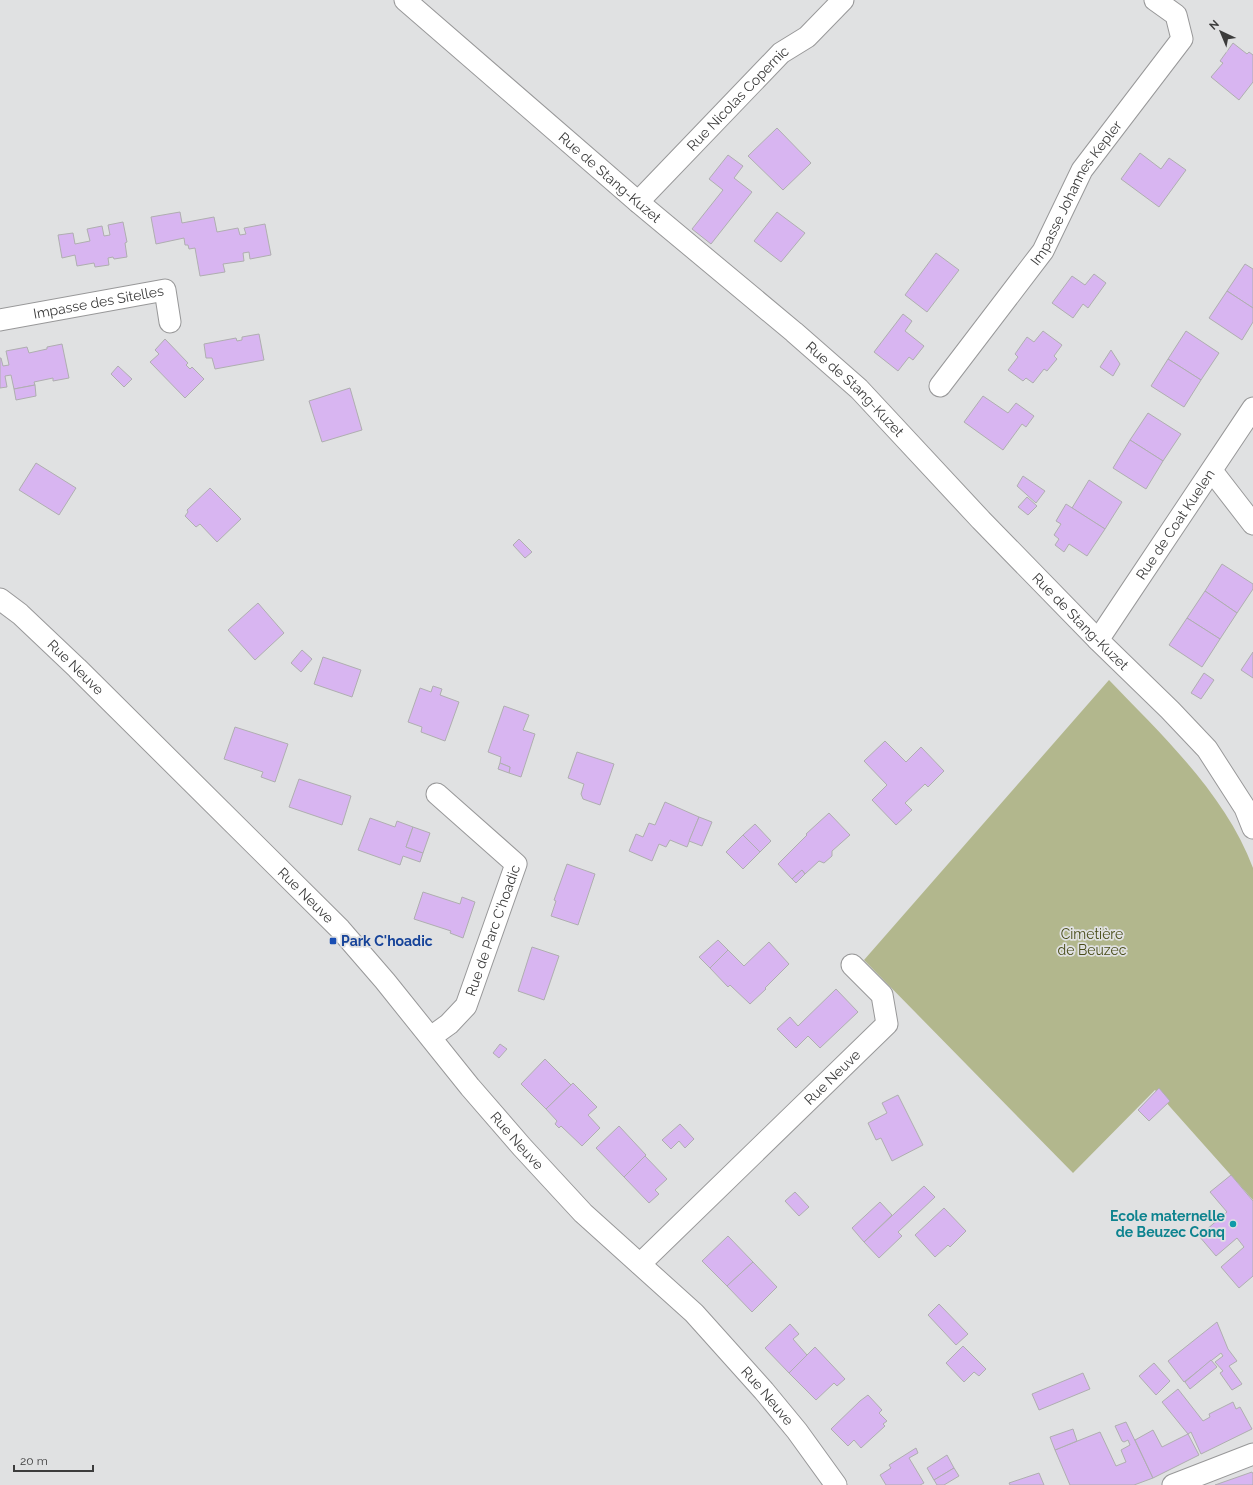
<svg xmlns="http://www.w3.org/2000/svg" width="1253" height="1485" viewBox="0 0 1253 1485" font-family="Raleway,sans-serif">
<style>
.green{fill:#b2b78d}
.building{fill:#d8b5f1;stroke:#afaeb0}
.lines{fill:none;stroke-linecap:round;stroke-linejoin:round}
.street-casing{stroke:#989899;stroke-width:23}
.street{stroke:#fff;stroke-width:21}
.transit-dot{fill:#1a4fb4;stroke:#e0e1e2;stroke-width:1.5}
.culture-dot{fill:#0f9aa8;stroke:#e0e1e2;stroke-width:1.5}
.labels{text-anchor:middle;stroke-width:3.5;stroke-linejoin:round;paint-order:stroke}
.street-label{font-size:14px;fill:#3c3c3c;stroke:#e0e1e2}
.park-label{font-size:14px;fill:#484c19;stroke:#e0e1e2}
.transit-label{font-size:14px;font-weight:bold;fill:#164399;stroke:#e0e1e2;text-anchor:start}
.culture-label{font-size:14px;font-weight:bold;fill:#0d838f;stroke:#e0e1e2;text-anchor:end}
</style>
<rect width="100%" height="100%" fill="#e0e1e2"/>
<!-- green -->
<path class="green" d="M1109 680C1162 735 1226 795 1253 868V1200L1155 1090 1073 1173 864 960Z"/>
<!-- building -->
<g class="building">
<polygon points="1233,43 1247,54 1249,52 1253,55 1253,82 1239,100 1211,77 1223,63 1220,61"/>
<polygon points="777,128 811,163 783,190 748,156"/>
<polygon points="1140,153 1161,169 1169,158 1186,170 1159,207 1121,179"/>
<polygon points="728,155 743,166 734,178 752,192 711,244 692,229 723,190 709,179"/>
<polygon points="180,212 182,223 214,217 217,232 238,228 240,235 246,234 244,228 265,224 271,255 250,259 249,252 243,253 244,261 223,264 225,272 200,276 195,248 189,249 188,245 185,245 184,238 156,244 151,217"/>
<polygon points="777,212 805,233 781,262 754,241"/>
<polygon points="123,222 127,242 125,243 127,257 114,259 113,257 108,258 109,265 95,267 94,263 77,266 75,255 62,258 58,235 73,233 75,244 90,241 87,229 102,226 104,236 110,235 108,225"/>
<polygon points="936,253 959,270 927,312 905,295"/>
<polygon points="1245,264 1253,269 1253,308 1227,291"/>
<polygon points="1094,274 1106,283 1088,308 1083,304 1073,318 1052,303 1072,276 1085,285"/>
<polygon points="1227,291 1253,308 1253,322 1242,340 1209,318"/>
<polygon points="903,314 912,321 905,331 924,346 913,360 909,357 898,371 874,352"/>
<polygon points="1043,331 1062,345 1054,356 1057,359 1047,371 1044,369 1033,383 1026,378 1023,381 1008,370 1018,357 1015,354 1027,337 1034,342"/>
<polygon points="1186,331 1219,353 1201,380 1168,359"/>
<polygon points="259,334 264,360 215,369 212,358 206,358 204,344 236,338 237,341 242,340 242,337"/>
<polygon points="165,339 188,363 186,365 190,369 192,367 204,379 185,398 150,362 159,354 155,350"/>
<polygon points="62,344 69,378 53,381 53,378 34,382 35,385 14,389 11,375 5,376 7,387 0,388 0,358 1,358 3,366 9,365 6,351 27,347 29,353 47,349 47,347"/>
<polygon points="1111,350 1120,364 1113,376 1100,367"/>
<polygon points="1168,359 1201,380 1184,407 1151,386"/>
<polygon points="118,366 132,379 124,387 111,374"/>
<polygon points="35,385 36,396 16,400 14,389"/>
<polygon points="350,388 362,430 322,442 309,401"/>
<polygon points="983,396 1008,413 1016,403 1034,416 1026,427 1022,424 1003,450 964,422"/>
<polygon points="1148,413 1181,434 1163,461 1130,440"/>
<polygon points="1130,440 1163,461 1146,489 1113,468"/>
<polygon points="36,463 76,488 59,515 19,490"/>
<polygon points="1023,476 1045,491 1036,503 1017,486"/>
<polygon points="1089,480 1122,502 1105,529 1072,508"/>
<polygon points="210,488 241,519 217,542 200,524 196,527 185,516 188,512 187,510"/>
<polygon points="1027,497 1037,506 1028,515 1018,507"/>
<polygon points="1066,504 1105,529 1087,556 1069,544 1064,552 1055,545 1059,539 1054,535 1061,524 1056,521"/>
<polygon points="519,539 532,552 525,558 513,545"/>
<polygon points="1222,564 1253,584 1253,589 1237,613 1205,591"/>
<polygon points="1205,591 1237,613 1220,639 1187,618"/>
<polygon points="258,603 284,633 255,660 228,630"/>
<polygon points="1187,618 1220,639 1202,667 1169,645"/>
<polygon points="302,650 312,659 301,672 291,663"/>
<polygon points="1253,652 1253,678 1241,670"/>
<polygon points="323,657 361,670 352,697 314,684"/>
<polygon points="1204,673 1214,680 1201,699 1191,693"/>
<polygon points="433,686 442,689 440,695 459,702 445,741 421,732 422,727 408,722 420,688 431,692"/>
<polygon points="504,706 529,715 523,730 535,734 521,777 509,773 510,767 500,763 501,757 488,752"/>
<polygon points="235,727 288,744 275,782 261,777 263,772 224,759"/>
<polygon points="885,741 906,762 921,747 944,771 928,787 925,784 905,803 912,810 896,825 872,800 887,785 864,761"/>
<polygon points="577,752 614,764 600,805 583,799 581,794 584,784 568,778"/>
<polygon points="500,763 510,767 509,773 498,769"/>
<polygon points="299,779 351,796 342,825 289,807"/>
<polygon points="665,802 699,817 687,847 670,840 666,847 659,844 652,861 629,851 636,834 643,837 649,823 655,825"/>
<polygon points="829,813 850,835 832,851 832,856 824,863 819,861 805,874 802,870 792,879 778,864 807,835 806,834"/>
<polygon points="699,817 712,822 702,846 689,841"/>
<polygon points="370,818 395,827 397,821 413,827 406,847 423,853 420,862 403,856 400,865 358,850"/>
<polygon points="755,824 771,841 760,852 743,835"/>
<polygon points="413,827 430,833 423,853 406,847"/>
<polygon points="743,835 760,852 743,869 726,852"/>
<polygon points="567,864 595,874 578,925 551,916 556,901 554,900"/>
<polygon points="802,870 805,874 796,883 792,879"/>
<polygon points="423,892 460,904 462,897 475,902 463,938 450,933 451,931 414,919"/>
<polygon points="718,940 728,950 710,968 699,957"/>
<polygon points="769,942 789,964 765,988 766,989 750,1004 730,985 728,987 710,968 728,950 744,966"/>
<polygon points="532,947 559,956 544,1000 518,991"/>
<polygon points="836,989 858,1012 820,1048 808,1036 796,1048 777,1029 790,1017 798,1026"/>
<polygon points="500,1044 507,1049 499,1058 493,1053"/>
<polygon points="545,1059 571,1085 546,1109 521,1084"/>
<polygon points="573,1083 597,1107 588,1115 600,1128 582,1146 561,1126 559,1128 555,1124 557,1121 546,1109"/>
<polygon points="1159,1088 1170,1101 1149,1121 1138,1110"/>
<polygon points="898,1095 923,1145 892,1161 881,1138 876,1140 868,1123 887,1113 882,1103"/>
<polygon points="680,1124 694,1139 685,1148 679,1141 671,1149 662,1140"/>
<polygon points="619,1126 646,1155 624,1177 596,1148"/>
<polygon points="645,1156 667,1179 655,1190 659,1194 649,1203 624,1177"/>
<polygon points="1231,1175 1253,1201 1253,1276 1239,1288 1221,1267 1244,1247 1237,1238 1216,1256 1199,1236 1227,1212 1210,1192"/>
<polygon points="924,1186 935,1197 898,1232 902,1236 879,1258 864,1242"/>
<polygon points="795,1192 809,1207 799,1216 785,1201"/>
<polygon points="880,1202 892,1215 864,1242 852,1228"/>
<polygon points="944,1208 966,1231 950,1247 948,1245 935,1257 915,1235"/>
<polygon points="728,1236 753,1262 727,1286 702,1261"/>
<polygon points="753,1262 777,1287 752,1312 727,1286"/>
<polygon points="939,1304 968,1334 956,1345 928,1315"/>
<polygon points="1217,1322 1228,1349 1237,1361 1229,1366 1242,1384 1232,1390 1220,1373 1223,1371 1215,1362 1223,1356 1221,1353 1184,1382 1168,1361"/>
<polygon points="790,1324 799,1334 793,1339 807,1355 789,1373 765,1348"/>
<polygon points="963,1346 986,1369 979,1376 974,1372 964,1382 946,1363"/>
<polygon points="815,1347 845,1379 837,1386 834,1383 816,1400 789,1373"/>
<polygon points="1211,1360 1217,1367 1190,1389 1185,1382"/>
<polygon points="1154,1363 1170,1381 1156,1395 1139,1376"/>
<polygon points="1083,1373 1090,1389 1039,1410 1032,1394"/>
<polygon points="1178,1389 1203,1421 1210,1417 1209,1414 1233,1402 1236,1409 1240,1407 1252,1429 1201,1454 1191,1432 1188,1434 1162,1402"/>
<polygon points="868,1395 882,1410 879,1413 887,1421 883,1424 885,1426 861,1448 854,1440 848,1446 831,1429 860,1401"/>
<polygon points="1126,1422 1153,1478 1134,1485 1070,1485 1055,1450 1100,1432 1116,1466 1126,1462 1121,1450 1130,1445 1128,1440 1124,1442 1122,1441 1115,1426"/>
<polygon points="1073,1429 1077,1441 1055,1450 1050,1437"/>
<polygon points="1153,1430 1162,1447 1188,1434 1199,1455 1153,1478 1135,1440"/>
<polygon points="916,1448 918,1453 909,1458 924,1483 920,1485 886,1485 880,1475 891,1468 889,1465"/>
<polygon points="947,1455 954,1468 934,1480 927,1468"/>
<polygon points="954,1468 959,1476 944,1485 937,1485 934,1480"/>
<polygon points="1252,1472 1253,1474 1253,1485 1215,1485"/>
<polygon points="1039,1473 1044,1485 1010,1485 1009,1483"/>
</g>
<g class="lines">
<!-- street casing -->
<g class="street-casing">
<g id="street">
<path id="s1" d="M405 0 638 202 794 332 859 389 981 520 1098 640 1170 710 1207 749 1245 808 1253 828"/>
<path id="s2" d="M638 202 781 53 807 37 843 0"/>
<path id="s3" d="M0 320 165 290 170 322"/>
<path id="s4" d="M940 386 1043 251 1082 170 1182 39 1176 15 1155 0"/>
<polyline points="1212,471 1253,524"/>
<path id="s5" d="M0 599 20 614 77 668 340 929 385 981 470 1087 522 1147 583 1213 694 1313 764 1391 797 1431 836 1485"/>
<path id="s6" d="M1098 640 1253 408"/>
<path id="s7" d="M431 1037 449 1024 466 1006 516 864 437 794"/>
<path id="s8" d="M640 1264 887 1024 882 995 852 965"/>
<polyline points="1173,1485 1253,1454"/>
</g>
</g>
<!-- street -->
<use href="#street" class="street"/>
</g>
<!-- markers -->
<rect class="transit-dot" x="329" y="937" width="8" height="8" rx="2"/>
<circle class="culture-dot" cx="1233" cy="1224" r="4"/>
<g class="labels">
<!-- street labels -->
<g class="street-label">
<text dy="5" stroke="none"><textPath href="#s2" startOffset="144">Rue Nicolas Copernic</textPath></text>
<text dy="5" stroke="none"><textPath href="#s1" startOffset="271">Rue de Stang-Kuzet</textPath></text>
<text dy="5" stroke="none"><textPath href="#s4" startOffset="237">Impasse Johannes Kepler</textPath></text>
<text dy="5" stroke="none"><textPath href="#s3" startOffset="100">Impasse des Sitelles</textPath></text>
<text dy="5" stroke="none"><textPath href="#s1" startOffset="595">Rue de Stang-Kuzet</textPath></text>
<text dy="5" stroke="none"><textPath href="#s6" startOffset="139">Rue de Coat Kuelen</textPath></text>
<text dy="5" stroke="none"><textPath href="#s1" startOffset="919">Rue de Stang-Kuzet</textPath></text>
<text dy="5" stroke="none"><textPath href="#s5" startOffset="102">Rue Neuve</textPath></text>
<text dy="5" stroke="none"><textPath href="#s5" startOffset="426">Rue Neuve</textPath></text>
<text dy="5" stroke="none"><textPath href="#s7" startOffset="127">Rue de Parc C'hoadic</textPath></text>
<text dy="5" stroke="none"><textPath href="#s8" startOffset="268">Rue Neuve</textPath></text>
<text dy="5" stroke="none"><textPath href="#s5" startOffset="750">Rue Neuve</textPath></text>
<text dy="5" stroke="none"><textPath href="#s5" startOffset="1108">Rue Neuve</textPath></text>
</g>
<!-- park labels -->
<g class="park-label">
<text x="1092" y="939">Cimetière<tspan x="1092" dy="16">de Beuzec</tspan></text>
</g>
<!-- transit labels -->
<g class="transit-label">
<text x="341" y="946">Park C'hoadic</text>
</g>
<!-- culture labels -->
<g class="culture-label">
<text x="1225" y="1221">Ecole maternelle<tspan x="1225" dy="16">de Beuzec Conq</tspan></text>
</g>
</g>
<!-- north arrow -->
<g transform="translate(1221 32) rotate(316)" stroke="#e0e1e2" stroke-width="3" paint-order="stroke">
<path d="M0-3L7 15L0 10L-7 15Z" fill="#3c3c3c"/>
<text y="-6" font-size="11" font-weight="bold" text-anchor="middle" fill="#3c3c3c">N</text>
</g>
<!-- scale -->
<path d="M14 1465v6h79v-6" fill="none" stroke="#3c3c3c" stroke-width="2"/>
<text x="20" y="1465" font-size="12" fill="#3c3c3c" stroke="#e0e1e2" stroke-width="3" paint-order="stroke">20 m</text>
</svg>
